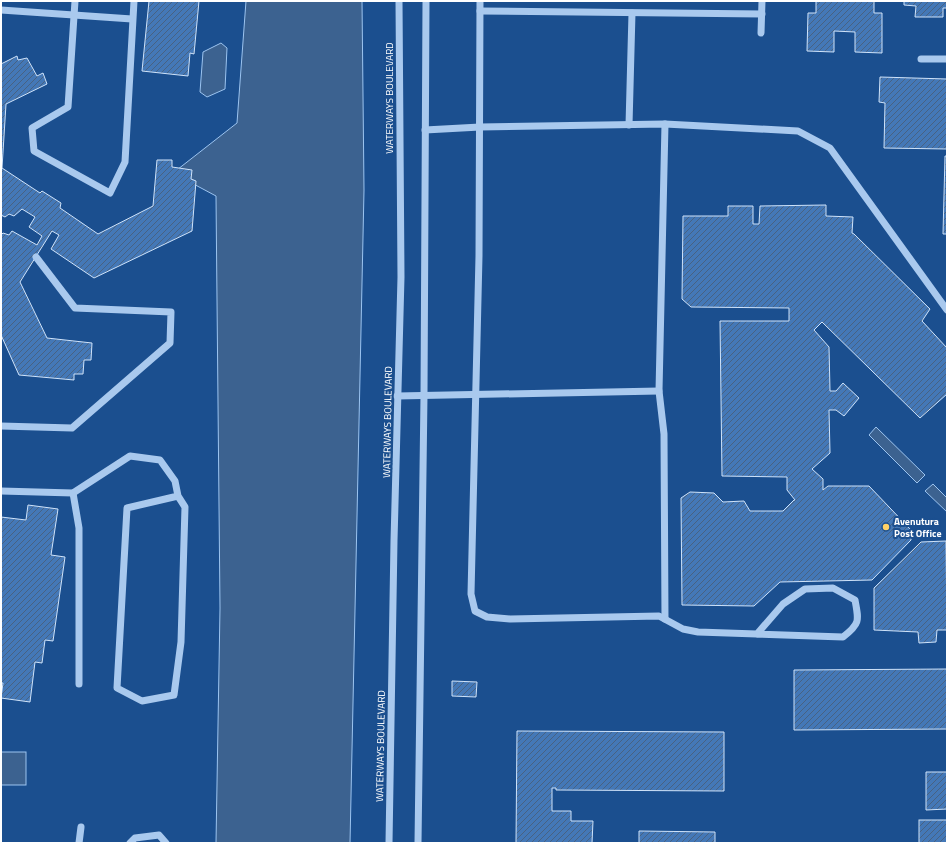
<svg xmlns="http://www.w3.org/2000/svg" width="948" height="844" viewBox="0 0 948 844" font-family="'Titillium Web',sans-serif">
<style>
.water{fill:#3c6290;stroke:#9cc4f0}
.building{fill:url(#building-hatch);stroke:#cfe3fa}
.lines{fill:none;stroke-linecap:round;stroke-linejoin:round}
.minor{stroke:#a9c9ee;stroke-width:7}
.poi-dot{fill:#ffd166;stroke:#1b4f8f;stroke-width:1.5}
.labels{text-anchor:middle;stroke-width:4;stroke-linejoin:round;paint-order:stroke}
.street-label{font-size:10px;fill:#fff;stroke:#1b4f8f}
.poi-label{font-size:10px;font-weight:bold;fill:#fff;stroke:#1b4f8f;text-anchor:start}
</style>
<defs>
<pattern id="building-hatch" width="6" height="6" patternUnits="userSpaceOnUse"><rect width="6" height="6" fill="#4478b7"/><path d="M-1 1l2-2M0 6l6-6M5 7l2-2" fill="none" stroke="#486282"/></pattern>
</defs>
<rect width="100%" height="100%" fill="#1b4f8f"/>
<!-- water -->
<g class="water">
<polygon points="246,1 362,1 364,190 350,843 216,843 220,608 216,196 173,173 237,123"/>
<polygon points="221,43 227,48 225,89 207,97 200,92 203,52"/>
<polygon points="876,427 925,475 917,483 869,435"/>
<polygon points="933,484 947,498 947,512 925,491"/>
<rect x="1" y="752" width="25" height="33"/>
</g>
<!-- building -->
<g class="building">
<polygon points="149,1 199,1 194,54 190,53 188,76 142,71"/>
<polygon points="816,1 874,1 874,13 882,13 882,53 855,52 855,32 834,31 834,52 807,51 808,13 816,13"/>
<polygon points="904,1 947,1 947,8 943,8 943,17 915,17 916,6 904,5"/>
<polygon points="17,56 18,60 27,58 37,76 43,73 47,84 6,104 2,168 40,193 42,191 61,203 60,208 98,234 153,206 157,160 172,160 172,167 192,170 191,179 196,181 192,231 94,278 51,249 59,235 52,231 20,282 47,338 92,343 91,360 84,360 83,374 74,374 74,380 19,375 1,335 1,235 3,233 9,235 12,231 37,245 42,236 29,227 35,217 22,209 14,216 9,214 5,217 1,215 1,64"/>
<polygon points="880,77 947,79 947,149 884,148 885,103 879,102"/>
<polygon points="945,156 947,156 947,234 943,234"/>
<polygon points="826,205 826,216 853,217 852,233 854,234 930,309 922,321 947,348 947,394 920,418 822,322 814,330 829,347 830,391 836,391 843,383 859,398 844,416 836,410 829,410 830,453 812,469 823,479 823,490 828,486 869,486 911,530 911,540 872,580 780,582 754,606 682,605 681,498 690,492 714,493 723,502 744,501 750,511 783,511 794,500 795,500 787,490 787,477 722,476 720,321 789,321 789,308 691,307 682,299 683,216 728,216 728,206 753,206 753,224 759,224 760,206"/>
<polygon points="28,505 58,509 51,555 65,557 53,641 45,640 42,663 35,662 30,702 1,698 3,683 1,683 1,517 26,520"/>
<polygon points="946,541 947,630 937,630 936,642 919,643 918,632 874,630 874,588 921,542"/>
<polygon points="947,669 947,729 794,730 794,670"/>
<polygon points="452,681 477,682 476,697 452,696"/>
<polygon points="517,731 724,732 724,791 556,790 556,788 552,788 552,811 571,811 571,821 593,821 592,843 516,843"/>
<polygon points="926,772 947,772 947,809 926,810"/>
<rect x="919" y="820" width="28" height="23"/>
<polygon points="639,831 715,832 715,843 639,843"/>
</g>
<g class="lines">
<!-- minor -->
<g class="minor">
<polyline points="75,1 68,107 32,128 34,151 110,193 125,162 134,1"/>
<path d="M480 1 479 256 471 594 475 611 487 617 510 619 659 616 683 629 698 632 843 637C860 624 859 621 855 600L833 588 805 589 783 604 757 634"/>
<polyline points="1,10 132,19"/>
<polyline points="480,11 762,14"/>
<polyline points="761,33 762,1"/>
<polyline points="921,59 947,59"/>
<polyline points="665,124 659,391 664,434 665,619"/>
<polyline points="629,125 632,13"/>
<polyline points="425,130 480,127 665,124 798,131 830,148 947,310"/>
<polyline points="397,396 659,391"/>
<polyline points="1,426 72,428 170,343 171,312 75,308 36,257"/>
<polyline points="1,491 73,493 130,456 160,460 175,481 178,496 185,507 181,642 174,695 142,701 117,688 127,508 178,496"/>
<polyline points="73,493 79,528 79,684"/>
<polyline points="79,843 81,827"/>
<polyline points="130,843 135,838 159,835 166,843"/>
<polyline points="389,843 394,541 401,277 399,1"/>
<polyline points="418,843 424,396 426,1"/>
</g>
</g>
<!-- markers -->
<circle class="poi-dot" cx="886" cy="527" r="4"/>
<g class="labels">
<!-- street labels -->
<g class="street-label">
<text transform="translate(389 98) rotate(-90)" y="4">WATERWAYS BOULEVARD</text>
<text transform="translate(387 422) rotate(-89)" y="4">WATERWAYS BOULEVARD</text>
<text transform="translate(380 746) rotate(-89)" y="4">WATERWAYS BOULEVARD</text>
</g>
<!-- poi labels -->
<g class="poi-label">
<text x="894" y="525">Avenutura<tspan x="894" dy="12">Post Office</tspan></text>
</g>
</g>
<!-- border -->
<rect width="948" height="844" fill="none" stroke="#ffffff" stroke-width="4"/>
</svg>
